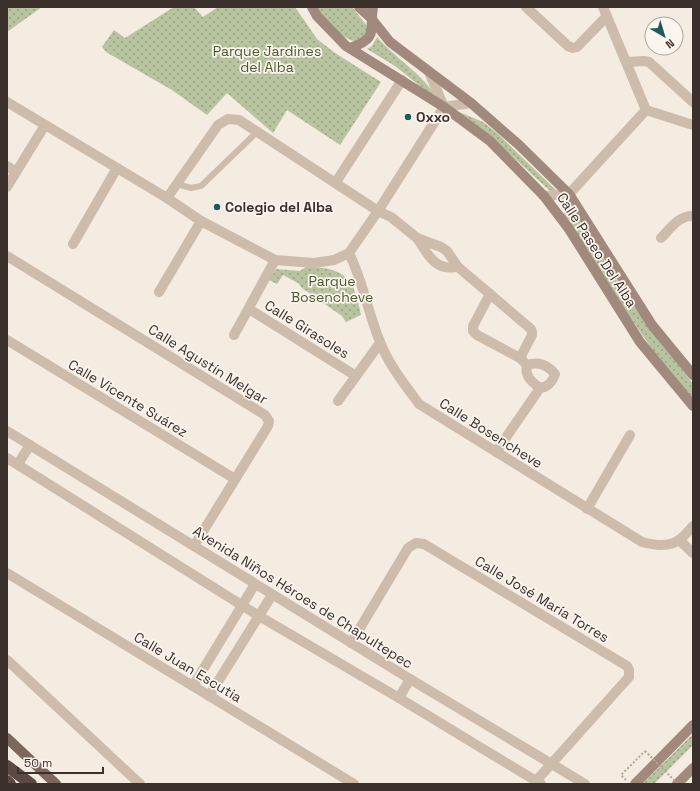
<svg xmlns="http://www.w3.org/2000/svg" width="700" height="791" viewBox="0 0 700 791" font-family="'Space Grotesk',sans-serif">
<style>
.grass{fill:url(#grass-dots)}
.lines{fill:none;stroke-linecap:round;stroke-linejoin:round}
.path{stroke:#b9a596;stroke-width:2;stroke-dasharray:2 2;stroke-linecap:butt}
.lane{stroke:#cdbbac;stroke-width:6}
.street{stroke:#cdbbac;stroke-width:10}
.secondary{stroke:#a18a7d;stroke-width:10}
.primary{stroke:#7d675c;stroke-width:10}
.highway{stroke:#5c4a42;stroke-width:12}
.path-bridge{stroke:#b9a596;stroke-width:2;stroke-dasharray:2 2;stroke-linecap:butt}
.poi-dot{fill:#1f5a5e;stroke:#fbf5ee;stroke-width:1.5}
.labels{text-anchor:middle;stroke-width:3.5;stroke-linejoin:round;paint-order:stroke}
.park-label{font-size:14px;fill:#4a5a2e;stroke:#fbf5ee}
.poi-label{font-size:14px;font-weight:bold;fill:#3b302b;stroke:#fbf5ee;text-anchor:start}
.street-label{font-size:14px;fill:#3b302b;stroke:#fbf5ee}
</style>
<defs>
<pattern id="grass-dots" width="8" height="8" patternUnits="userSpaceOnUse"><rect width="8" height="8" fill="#b8c4a0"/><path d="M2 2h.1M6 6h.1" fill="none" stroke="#97a083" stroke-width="1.8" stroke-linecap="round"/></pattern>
</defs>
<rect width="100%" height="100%" fill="#f4ebe1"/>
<!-- grass -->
<g class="grass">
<polygon points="7,7 42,7 7,32"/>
<polygon points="174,7 194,7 203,17 218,7 295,7 317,39 335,53 381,82 340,145 287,110 273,133 227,93 207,115 172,90 106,52 102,47 114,30 125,38"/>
<path d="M317 7H352L368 27V32L357 42C341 39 325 21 317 7Z"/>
<path d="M377 37C396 59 422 73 437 98L430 94 395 66 367 49 372 46Z"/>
<polygon points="452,109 483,122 497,133 557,191 555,192 549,190 500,145"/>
<polygon points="574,206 581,222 629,300 693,384 693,400 657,356 630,317 575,230 572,219"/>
<path d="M306 267C323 267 345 269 353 287 357 296 359 306 361 315L346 322 342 316 302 288 298 283 283 275 277 284 269 280 276 269 300 271Z"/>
<polygon points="693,734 693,745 654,784 642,784"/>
</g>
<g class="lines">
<!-- path -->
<polyline class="path" points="626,780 621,775 645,751"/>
<!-- lane -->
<polyline class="lane" points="177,184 191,188 201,186 257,132"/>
<!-- street -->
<g class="street">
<polyline points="526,7 568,46 573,48 577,47 607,16"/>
<polyline points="603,7 646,110 693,125"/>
<polyline points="627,62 644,61 649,62 693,102"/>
<polyline points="429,72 444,107"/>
<polyline points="7,102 167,198 201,221 275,260 314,263 334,260 349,253 378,211 444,107"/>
<polyline points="444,107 471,103"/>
<polyline points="7,166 16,172"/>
<polyline points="336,182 402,80"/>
<polyline points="7,187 45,125"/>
<polyline points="544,196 569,194"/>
<polyline points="167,198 218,125 228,119 239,120 378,211 391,217 417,238 441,247 447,251 458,267 531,329 532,332 532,335 520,358"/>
<polyline points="569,229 569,194 646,110"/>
<path d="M417 238C424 248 432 265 445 267 449 268 454 267 458 267"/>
<path d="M661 238C670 229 679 215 693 216"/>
<polyline points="73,244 117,168"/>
<path d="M349 253C363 281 368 313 380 342 389 365 405 385 419 404L642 542C653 545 668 548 679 540 684 537 689 530 693 526"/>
<polyline points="7,256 265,415 269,421 268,426 194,546"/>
<polyline points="159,292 201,221"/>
<polyline points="490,294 473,326 473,331 477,335 520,358 524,362"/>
<polyline points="249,309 356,376"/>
<polyline points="234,335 275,260"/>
<polyline points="7,340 235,479"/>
<path d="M527 365C524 376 532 382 540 388"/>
<polyline points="338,401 380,343"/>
<polyline points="7,431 410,679 585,784"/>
<path d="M496 452 540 388C548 387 552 383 555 374 548 365 538 361 527 365"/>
<polyline points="7,458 259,616 399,698 541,784"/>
<polyline points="18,464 30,445"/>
<polyline points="587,509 630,435"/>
<polyline points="679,540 693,553"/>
<polyline points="7,573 354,784"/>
<polyline points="351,643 408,548 416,543 424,544 627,666 629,670 629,677 536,781"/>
<polyline points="7,660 140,784"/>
<polyline points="193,686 255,584"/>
<polyline points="209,696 272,595"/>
<polyline points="399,698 410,679"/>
</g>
<!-- secondary -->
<g class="secondary">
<polyline points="312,7 317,16 346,46 444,107 490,141 544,196 569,229 640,342 693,406"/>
<polyline points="359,7 371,18 390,42 471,103 518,144 569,194 652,325 693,375"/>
<path d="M350 48C379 38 369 31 373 7"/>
<polyline points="635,784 693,725"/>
<polyline points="677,784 693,768"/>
</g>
<!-- primary -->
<polyline class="primary" points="7,738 56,784"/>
<!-- highway -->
<g class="highway">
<polyline points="7,766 31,784"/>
<polyline points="7,781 10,784"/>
</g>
<!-- path-bridge -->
<polyline class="path-bridge" points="645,751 678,784"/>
</g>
<!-- markers -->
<g class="poi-dot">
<circle cx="408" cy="117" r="4"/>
<circle cx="217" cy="207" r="4"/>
</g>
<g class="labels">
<!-- park labels -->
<g class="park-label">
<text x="267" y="56">Parque Jardines<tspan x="267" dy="16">del Alba</tspan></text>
<text x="332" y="286">Parque<tspan x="332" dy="16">Bosencheve</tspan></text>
</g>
<!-- poi labels -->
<g class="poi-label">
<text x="416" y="122">Oxxo</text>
<text x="225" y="212">Colegio del Alba</text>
</g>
<!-- street labels -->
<g class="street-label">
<text transform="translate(597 250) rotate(57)" y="5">Calle Paseo Del Alba</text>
<text transform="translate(307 329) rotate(32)" y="5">Calle Girasoles</text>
<text transform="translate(208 364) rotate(32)" y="5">Calle Agustín Melgar</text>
<text transform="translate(128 398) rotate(31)" y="5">Calle Vicente Suárez</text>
<text transform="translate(491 433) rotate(32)" y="5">Calle Bosencheve</text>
<text transform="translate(303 597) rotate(32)" y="5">Avenida Niños Héroes de Chapultepec</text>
<text transform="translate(542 599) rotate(31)" y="5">Calle José María Torres</text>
<text transform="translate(188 667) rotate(31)" y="5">Calle Juan Escutia</text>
</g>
</g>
<!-- border -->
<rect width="700" height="791" fill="none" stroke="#3b302b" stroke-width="16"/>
<!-- north arrow -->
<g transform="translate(664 36) rotate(142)"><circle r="19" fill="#fbf5ee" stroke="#aea6a0"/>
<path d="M0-3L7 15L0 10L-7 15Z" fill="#1f5a5e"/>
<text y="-6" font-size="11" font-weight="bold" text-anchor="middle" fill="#3b302b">N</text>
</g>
<!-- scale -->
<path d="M18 767v6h85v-6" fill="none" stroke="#3b302b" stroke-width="2"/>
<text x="24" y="767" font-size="12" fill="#3b302b" stroke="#fbf5ee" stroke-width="3" paint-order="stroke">50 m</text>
</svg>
